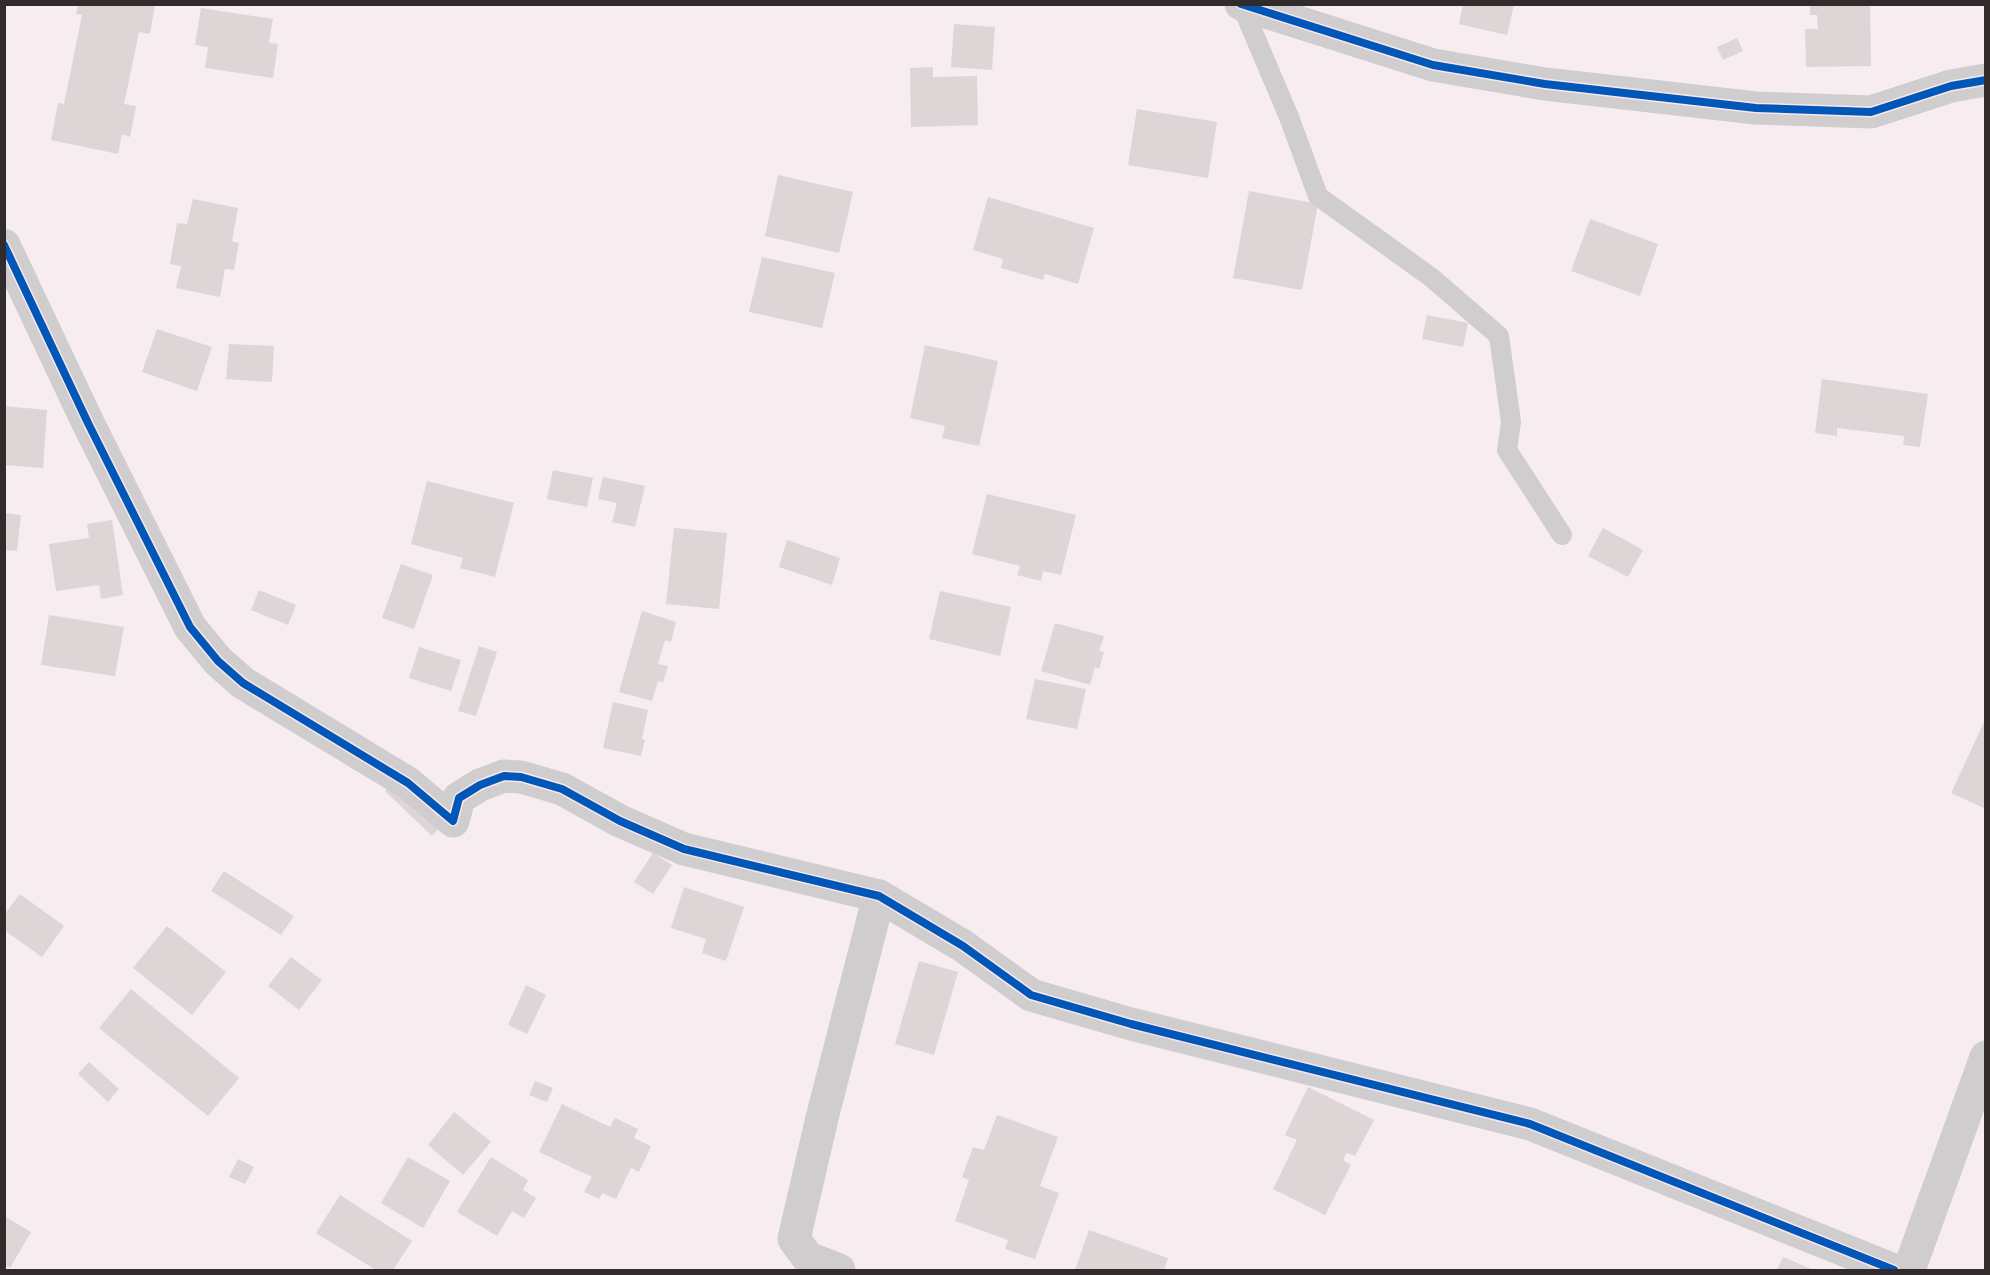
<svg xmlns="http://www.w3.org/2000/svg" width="1990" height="1275" viewBox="0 0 1990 1275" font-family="Karla,sans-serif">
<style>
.building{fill:#ded5d6}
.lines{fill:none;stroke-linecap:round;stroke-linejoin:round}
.service{stroke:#cfcdce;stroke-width:20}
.minor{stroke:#cfcdce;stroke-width:33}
.cycleway-casing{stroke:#fce7ec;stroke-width:11}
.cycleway{stroke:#0057b8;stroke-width:8}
</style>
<rect width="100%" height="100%" fill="#f7ecef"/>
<!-- building -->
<g class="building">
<polygon points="78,4 155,5 150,34 139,32 124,104 136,106 130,137 122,134 118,154 51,140 58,103 64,104 82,15 76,14"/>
<polygon points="1463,4 1514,4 1507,35 1459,24"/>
<polygon points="1810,4 1870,4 1871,66 1806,67 1805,29 1818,29 1817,15 1810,15"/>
<polygon points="201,8 273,19 269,43 278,44 273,78 205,68 208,47 195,45"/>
<polygon points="954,24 995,27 992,70 951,67"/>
<polygon points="1737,38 1743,51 1723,60 1717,47"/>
<polygon points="933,67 933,77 977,76 978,125 911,127 910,68"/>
<polygon points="1137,109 1217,122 1208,178 1128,165"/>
<polygon points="778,175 853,192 839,253 765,236"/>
<polygon points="1249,191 1318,204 1302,290 1233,278"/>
<polygon points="988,197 1094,228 1078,284 1045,274 1043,280 1001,268 1003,259 973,250"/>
<polygon points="193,199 238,208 232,241 239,243 234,270 225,269 220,297 176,288 181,266 170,264 177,223 187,224"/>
<polygon points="1590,219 1658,244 1640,296 1571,271"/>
<polygon points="762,257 835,273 822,328 749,312"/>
<polygon points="1427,315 1468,323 1463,347 1422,339"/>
<polygon points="157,329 212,347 197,391 142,372"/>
<polygon points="229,344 274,346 272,382 226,379"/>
<polygon points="925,345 998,361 979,446 942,438 945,426 910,418"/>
<polygon points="1822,379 1928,394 1920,447 1903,445 1904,436 1837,428 1837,436 1815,433"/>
<polygon points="4,406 47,410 43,468 4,465"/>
<polygon points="553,470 593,478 587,507 547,499"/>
<polygon points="603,477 645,486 635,527 612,522 617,503 598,499"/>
<polygon points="427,481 514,503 495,577 460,568 463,558 411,544"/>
<polygon points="987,494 1076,515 1061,575 1043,571 1041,581 1017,575 1020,566 972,554"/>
<polygon points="4,513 21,515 17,551 4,550"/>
<polygon points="112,520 123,595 101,599 99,585 56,591 49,544 89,538 87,524"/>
<polygon points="674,528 727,533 719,609 666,604"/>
<polygon points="1603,528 1643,550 1628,577 1588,556"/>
<polygon points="787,540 840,558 832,585 779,567"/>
<polygon points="401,564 433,575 414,629 382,618"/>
<polygon points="259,590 296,605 288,625 251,610"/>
<polygon points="940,591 1011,607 1000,656 929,639"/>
<polygon points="642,611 676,622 671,642 665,640 658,664 668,666 663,682 658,681 652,701 619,692"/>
<polygon points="49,615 124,627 115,676 41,665"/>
<polygon points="1055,623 1104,636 1099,651 1104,652 1099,669 1095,667 1090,685 1041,671"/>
<polygon points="479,646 497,652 476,716 458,711"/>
<polygon points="419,647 461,660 451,691 409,678"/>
<polygon points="1035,679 1086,689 1077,729 1026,719"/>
<polygon points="613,702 648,710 642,739 645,740 641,756 603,748"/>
<polygon points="1986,718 1986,809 1951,793"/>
<polygon points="392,784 439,828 432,836 385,791"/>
<polygon points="653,853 672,865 653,894 634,882"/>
<polygon points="224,871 294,916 281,935 211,891"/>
<polygon points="684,887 744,907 726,961 702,953 706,939 671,928"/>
<polygon points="20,894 64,926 42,957 4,930 4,915"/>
<polygon points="167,926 226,972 192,1015 133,968"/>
<polygon points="291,957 322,980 299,1010 268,986"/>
<polygon points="919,961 958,972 934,1055 895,1044"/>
<polygon points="526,985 546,995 527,1034 508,1025"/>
<polygon points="131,989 239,1078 208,1116 99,1028"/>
<polygon points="89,1062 119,1089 108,1102 78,1074"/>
<polygon points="535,1081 553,1088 547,1102 529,1095"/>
<polygon points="1308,1087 1374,1120 1355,1156 1347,1153 1343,1160 1351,1165 1325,1215 1273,1189 1297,1140 1285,1135"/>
<polygon points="562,1104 610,1127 615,1118 638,1129 634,1138 651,1146 639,1172 631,1168 616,1199 602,1193 599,1199 584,1192 592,1177 539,1152"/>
<polygon points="454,1112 491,1142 463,1175 428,1145"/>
<polygon points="997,1115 1058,1137 1040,1186 1059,1193 1035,1259 1005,1249 1008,1240 955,1221 969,1180 962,1177 973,1147 984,1150"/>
<polygon points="408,1157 450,1181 423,1228 381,1203"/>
<polygon points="491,1157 528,1180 523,1190 536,1198 524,1218 512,1211 497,1236 457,1212"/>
<polygon points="238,1159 254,1167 245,1184 229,1177"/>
<polygon points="340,1195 412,1241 393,1270 376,1270 316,1233"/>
<polygon points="4,1216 31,1232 10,1268 4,1265"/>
<polygon points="1089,1230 1168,1258 1164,1270 1075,1270"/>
<polygon points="1783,1257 1814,1270 1777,1270"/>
</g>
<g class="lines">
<!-- service -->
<polyline class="service" points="1241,4 1289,117 1318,196 1432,278 1499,336 1511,422 1507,450 1562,535"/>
<!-- minor -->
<g class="minor">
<polyline points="1241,4 1433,65 1545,84 1756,108 1871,112 1951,86 1986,80"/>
<polyline points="4,245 88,423 190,627 218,661 243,683 408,783 453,821 459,798 480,785 504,776 521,777 562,789 620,821 684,849 879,896 963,946 1031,995 1131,1024 1530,1124 1894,1270"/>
<polyline points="839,1270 808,1258 794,1239 822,1118 879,896"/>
<polyline points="1909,1270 1986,1057"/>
</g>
<!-- cycleway casing -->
<g class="cycleway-casing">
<g id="cycleway">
<polyline points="1241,4 1433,65 1545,84 1756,108 1871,112 1951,86 1986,80"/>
<polyline points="4,245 88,423 190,627 218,661 243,683 408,783 453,821 459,798 480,785 504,776 521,777 562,789 620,821 684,849 879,896 963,946 1031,995 1131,1024 1530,1124 1894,1270"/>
</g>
</g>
<!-- cycleway -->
<use href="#cycleway" class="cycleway"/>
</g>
<!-- border -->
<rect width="1990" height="1275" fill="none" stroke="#322b2c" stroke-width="12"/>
</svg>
